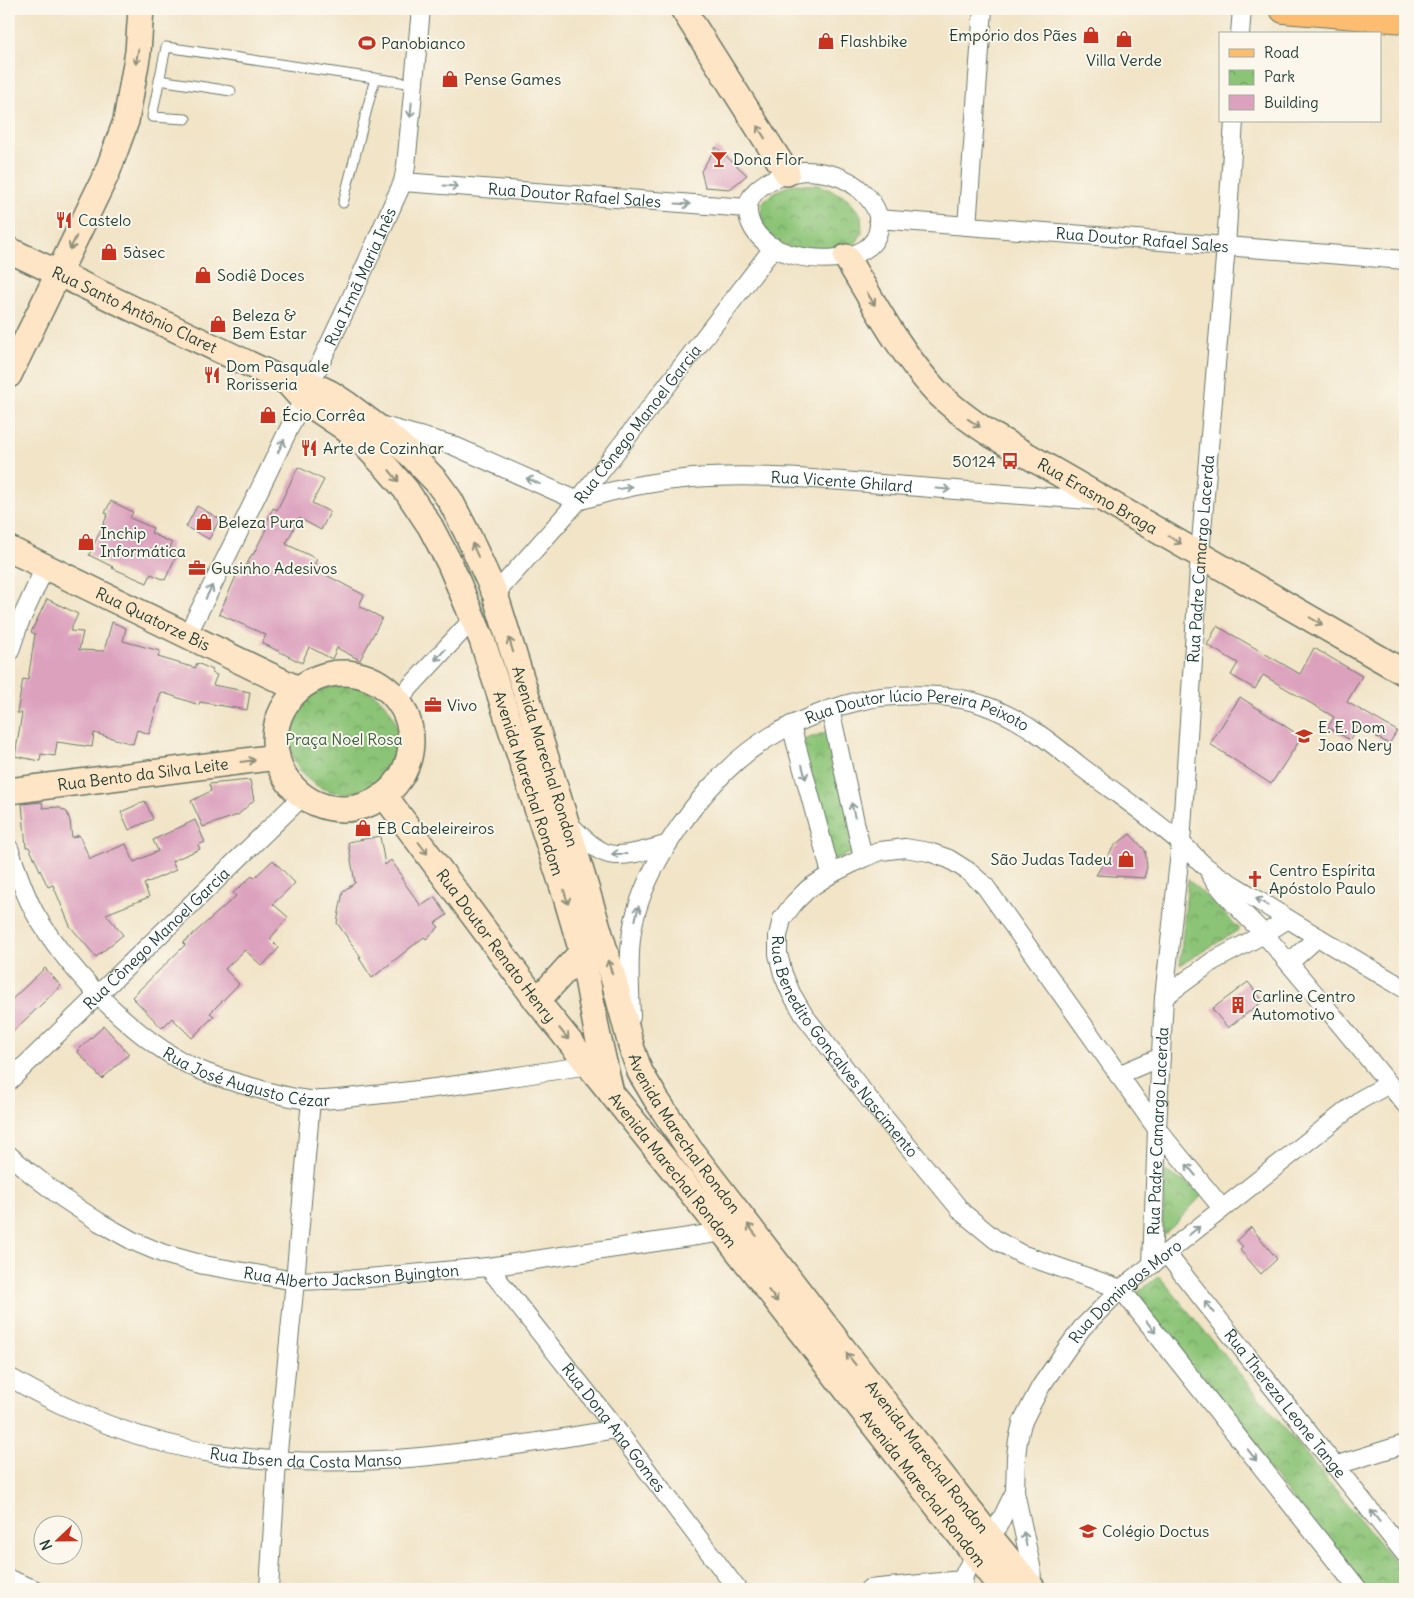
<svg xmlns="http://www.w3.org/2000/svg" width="1414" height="1598" viewBox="0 0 1414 1598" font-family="Delius,sans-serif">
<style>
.park{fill:url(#park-crowns);stroke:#568056}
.building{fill:#dca1bd}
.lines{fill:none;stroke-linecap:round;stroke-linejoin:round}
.lane-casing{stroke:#687767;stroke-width:11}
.street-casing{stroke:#687767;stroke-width:20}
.secondary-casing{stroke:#687767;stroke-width:28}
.primary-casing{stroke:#687767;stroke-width:30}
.lane{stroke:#fff;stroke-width:9}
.street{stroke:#fff;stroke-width:18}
.secondary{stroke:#fee5c5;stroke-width:25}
.primary{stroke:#fcbd6f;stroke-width:28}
.oneway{stroke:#8e917c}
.oneway2{stroke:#8f9e9a}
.labels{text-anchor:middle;stroke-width:4;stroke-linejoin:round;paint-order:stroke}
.poi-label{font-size:16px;fill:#1f3d34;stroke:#fbf7ec;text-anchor:start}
.street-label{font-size:16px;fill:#1f3d34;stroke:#fbf7ec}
.park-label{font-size:16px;fill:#3a5f45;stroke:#fbf7ec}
</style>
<defs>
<pattern id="park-crowns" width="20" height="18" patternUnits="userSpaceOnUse" patternTransform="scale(1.25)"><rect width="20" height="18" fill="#8cc477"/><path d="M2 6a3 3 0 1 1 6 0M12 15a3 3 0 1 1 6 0" fill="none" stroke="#72a062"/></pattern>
</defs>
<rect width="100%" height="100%" fill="#fbf7ec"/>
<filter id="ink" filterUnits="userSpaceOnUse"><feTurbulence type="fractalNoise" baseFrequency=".02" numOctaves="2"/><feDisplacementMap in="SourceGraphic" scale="10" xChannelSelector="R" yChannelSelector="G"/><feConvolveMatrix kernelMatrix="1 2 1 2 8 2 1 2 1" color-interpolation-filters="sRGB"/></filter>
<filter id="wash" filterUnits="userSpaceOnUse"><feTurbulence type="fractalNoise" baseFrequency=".0096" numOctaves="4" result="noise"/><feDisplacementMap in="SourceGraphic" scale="20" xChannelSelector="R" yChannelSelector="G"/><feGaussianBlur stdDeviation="1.12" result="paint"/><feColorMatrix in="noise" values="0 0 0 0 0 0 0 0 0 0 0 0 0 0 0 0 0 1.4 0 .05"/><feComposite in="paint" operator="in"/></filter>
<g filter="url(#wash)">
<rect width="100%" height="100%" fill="#f1e4c7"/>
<!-- park -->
<g class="park">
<path d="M794 184 820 185 847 198 861 215 862 233 855 245C841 250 818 254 802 251 782 247 756 230 762 208 762 205 763 203 764 201 772 191 784 188 794 184Z"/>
<circle cx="344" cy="739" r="54"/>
<polygon points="829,731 857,851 829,861 798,742"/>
<polygon points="1188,879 1240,929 1180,965"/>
<polygon points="1165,1171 1204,1193 1162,1238"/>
<polygon points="1159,1276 1405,1574 1405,1589 1365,1589 1130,1298"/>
</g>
<g id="blocks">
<!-- building -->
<g class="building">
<polygon points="716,147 747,175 730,189 705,187 701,171"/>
<polygon points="298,467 324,480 312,503 330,512 321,530 299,518 286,544 317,559 313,568 364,595 359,606 382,618 360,660 337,648 332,659 309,647 302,663 262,643 266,635 219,614 237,574 241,576 252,554 253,555 266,529 264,528 273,508 277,510"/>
<polygon points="111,501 133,512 130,518 153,528 151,533 172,543 169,550 177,554 165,580 151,574 147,583 112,568 113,567 89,555 108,514 105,513"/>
<polygon points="197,506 220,519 209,539 186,527"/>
<polygon points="47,599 78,614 70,631 83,632 79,650 104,651 112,622 126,628 123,641 160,651 158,657 195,668 197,663 213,670 212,673 217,675 213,685 250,692 247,710 200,702 199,705 161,692 149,734 137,730 133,744 94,733 92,747 57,742 55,756 41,754 40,761 15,756 22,713 17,713 23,679 28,680 35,634 31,632"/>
<polygon points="1217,626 1300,674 1314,648 1362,676 1347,702 1397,731 1389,744 1358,726 1350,740 1328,727 1334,717 1263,675 1255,689 1231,675 1238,663 1207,645"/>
<polygon points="1240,697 1302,737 1271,784 1210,744"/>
<polygon points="250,780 254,800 238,815 203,827 191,801 211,791 209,784"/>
<polygon points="145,801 153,819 129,830 121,812"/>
<polygon points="42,802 43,808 58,807 67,812 70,821 72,838 79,835 90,859 126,844 134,862 158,851 153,840 195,820 205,842 198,845 200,849 172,861 176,870 144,884 149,897 106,914 123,935 96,957 70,926 53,885 48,887 29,847 26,847 22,804"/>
<polygon points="1130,834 1145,850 1147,867 1144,878 1096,875 1114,846"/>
<polygon points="380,836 385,865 391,860 403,877 401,878 421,906 435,897 447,915 435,923 439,927 426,939 424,937 372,978 359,958 361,957 337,923 343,891 355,883 348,842"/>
<polygon points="273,860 295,883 273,904 288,917 270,939 279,948 262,966 245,950 225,969 239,984 210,1013 214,1016 192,1038 172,1018 162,1028 132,997 185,945 183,943 236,896 233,893 252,876 254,878"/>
<polygon points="45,968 61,986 9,1035 9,1002"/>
<polygon points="1248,982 1263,1001 1228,1028 1212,1009"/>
<polygon points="104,1026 129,1054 102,1079 77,1051"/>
<polygon points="1251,1227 1277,1259 1261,1274 1240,1250 1243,1247 1237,1240"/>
</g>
</g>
</g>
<g filter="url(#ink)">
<use href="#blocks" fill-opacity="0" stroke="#687767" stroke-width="1"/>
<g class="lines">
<!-- lane casing -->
<g class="lane-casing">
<g id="lane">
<polyline points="159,80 231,91"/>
<polyline points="186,119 152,117 166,47 414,84"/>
<polyline points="343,203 375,78"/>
</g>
</g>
<!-- street casing -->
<g class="street-casing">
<g id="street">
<polyline points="1240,34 1242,9"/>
<path d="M803 171C813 171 823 172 833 175 853 180 880 202 879 225 877 271 789 263 765 242 759 237 754 231 751 224 736 190 776 175 803 171Z"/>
<path id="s1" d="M403 182 747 208"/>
<path id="s2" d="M878 219 1405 260"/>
<polyline points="967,226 983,9"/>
<path id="s3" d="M379 425 452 445 578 501C615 489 654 481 693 478 758 473 829 480 894 485 964 491 1033 496 1103 501"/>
<path id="s4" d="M495 594 578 501 774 247"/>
<path id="s5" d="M187 635C242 528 294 419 345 311 365 268 383 225 403 182L406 166 421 9"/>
<polyline points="9,653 19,624 45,567"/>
<polyline points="398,700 473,619"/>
<polyline points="830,709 863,858"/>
<polyline points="791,725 831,874"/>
<path d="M567 822C580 834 596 854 615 855 632 856 650 849 666 845"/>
<path id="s6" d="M9 848C17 871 24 894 36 915 70 972 139 1045 202 1071 219 1078 237 1083 255 1088 273 1093 293 1099 311 1100 334 1101 359 1096 383 1094 452 1087 520 1076 588 1065"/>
<path d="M1210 874C1227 900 1251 919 1271 942 1316 995 1361 1049 1405 1104"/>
<polyline points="1289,963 1318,937"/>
<polyline points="1164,997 1213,961 1264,934 1288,919"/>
<path id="s7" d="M631 1017C630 989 628 959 632 931 641 875 685 812 725 772 759 738 798 719 844 705 856 702 869 698 881 697 913 694 956 694 986 706 1021 718 1052 743 1080 766 1114 792 1150 816 1182 844 1190 851 1197 859 1205 866 1221 879 1241 889 1259 901 1307 931 1356 960 1405 989"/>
<polyline points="1118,1075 1161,1057"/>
<path id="s8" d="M9 1081 303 796"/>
<path id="s9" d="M9 1155 29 1172 64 1199 99 1222 133 1241 164 1254 204 1265 295 1281 357 1279 488 1267 723 1232"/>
<path id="s10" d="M1222 1208 1157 1129 985 886 968 871 949 859 929 852 905 848 881 851 863 858 831 874 808 889 794 903 782 919 778 936V954L783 974 791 993 804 1015 869 1099 963 1213 996 1240 1021 1254 1121 1289 1358 1589"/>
<path id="s11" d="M1166 1253 1405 1554"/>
<path id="s12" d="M1152 1265 1157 1129 1164 997 1181 843 1200 554 1226 246 1234 121"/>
<path id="s13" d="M488 1267 616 1429 737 1589"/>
<path id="s14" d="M9 1377C72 1414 145 1443 217 1454 345 1474 490 1451 616 1429"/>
<polyline points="1334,1466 1405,1444"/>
<polyline points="9,1579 34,1589"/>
<polyline points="269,1589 277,1461 295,1281 311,1100"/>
<polyline points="869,1589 962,1580"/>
<path d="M964 1589C959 1566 981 1555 992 1537 1000 1523 1007 1507 1015 1492"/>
<path id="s15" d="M1029 1589C1033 1582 1032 1573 1031 1566L1015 1492 1016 1457 1018 1440 1022 1423 1031 1405 1041 1386 1068 1347 1082 1328 1121 1289 1360 1100 1389 1084"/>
</g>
</g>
<!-- secondary casing -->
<g class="secondary-casing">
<g id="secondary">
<polyline points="683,9 787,173"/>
<path id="s16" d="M9 250 287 382 311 384 330 393 348 405 388 435 411 455 436 481 450 500 466 531 495 594 566 822 613 977 632 1049 640 1072 656 1099 690 1150 858 1368 991 1538 1033 1589"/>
<path id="s17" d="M846 257C874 303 899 351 935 390 952 408 972 422 992 435L1405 673"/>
<polyline points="9,375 107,173 126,121 138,52 141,9"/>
<path id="s18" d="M287 382 303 400 342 426 366 446 387 468 406 490 430 526 450 564 482 640 566 897 582 952 597 1032 611 1093 723 1232 1002 1589"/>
<path id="s19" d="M9 549 298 689"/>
<circle cx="343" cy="741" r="68"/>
<path id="s20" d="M9 791 277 757"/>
<path id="s21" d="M384 795 537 1001 608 1089"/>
<polyline points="537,1001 582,952"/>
</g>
</g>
<!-- primary casing -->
<g class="primary-casing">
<polyline id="primary" points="1284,9 1405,19"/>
</g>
<!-- lane -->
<use href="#lane" class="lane"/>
<!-- street -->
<use href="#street" class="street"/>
<!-- secondary -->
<use href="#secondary" class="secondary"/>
<!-- primary -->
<use href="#primary" class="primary"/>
</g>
<!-- one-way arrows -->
<defs><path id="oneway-shaft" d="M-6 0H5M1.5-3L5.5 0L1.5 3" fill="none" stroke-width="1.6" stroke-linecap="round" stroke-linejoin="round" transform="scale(1.25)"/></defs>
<g class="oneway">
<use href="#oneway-shaft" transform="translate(137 57) rotate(99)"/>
<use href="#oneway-shaft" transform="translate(761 132) rotate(-122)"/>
<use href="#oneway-shaft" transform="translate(73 243) rotate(116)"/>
<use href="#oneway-shaft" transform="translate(871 299) rotate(58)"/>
<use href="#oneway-shaft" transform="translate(974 423) rotate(34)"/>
<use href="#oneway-shaft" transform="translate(394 476) rotate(51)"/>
<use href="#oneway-shaft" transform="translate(1175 540) rotate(30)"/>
<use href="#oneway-shaft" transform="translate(475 550) rotate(-114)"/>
<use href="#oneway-shaft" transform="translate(1316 621) rotate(30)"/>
<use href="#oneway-shaft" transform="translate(511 645) rotate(-107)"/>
<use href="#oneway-shaft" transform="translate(248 761) rotate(-7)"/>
<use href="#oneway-shaft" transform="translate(423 848) rotate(53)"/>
<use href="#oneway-shaft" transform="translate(566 897) rotate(73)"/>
<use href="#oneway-shaft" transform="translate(610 967) rotate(-107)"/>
<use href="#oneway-shaft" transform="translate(564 1034) rotate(51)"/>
<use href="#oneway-shaft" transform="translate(752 1230) rotate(-128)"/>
<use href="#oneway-shaft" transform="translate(773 1296) rotate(52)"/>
<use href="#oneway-shaft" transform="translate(851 1359) rotate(-128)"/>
</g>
<g class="oneway2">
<use href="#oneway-shaft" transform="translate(411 110) rotate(95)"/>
<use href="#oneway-shaft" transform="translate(451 186) rotate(4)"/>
<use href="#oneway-shaft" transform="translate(683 204) rotate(4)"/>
<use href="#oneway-shaft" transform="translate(281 446) rotate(-64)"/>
<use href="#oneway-shaft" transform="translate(533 481) rotate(-156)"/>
<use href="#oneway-shaft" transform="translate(625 488) rotate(-10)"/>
<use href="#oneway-shaft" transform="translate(943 489) rotate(4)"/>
<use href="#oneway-shaft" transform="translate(209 592) rotate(-63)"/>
<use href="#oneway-shaft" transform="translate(440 655) rotate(133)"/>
<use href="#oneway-shaft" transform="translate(804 772) rotate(75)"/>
<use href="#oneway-shaft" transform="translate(853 810) rotate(-103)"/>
<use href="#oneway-shaft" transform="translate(619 854) rotate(180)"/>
<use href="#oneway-shaft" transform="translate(1262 902) rotate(-148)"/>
<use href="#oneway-shaft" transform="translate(637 913) rotate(-77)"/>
<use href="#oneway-shaft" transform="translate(1191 1170) rotate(-130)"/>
<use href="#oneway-shaft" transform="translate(1194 1231) rotate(-39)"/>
<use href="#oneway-shaft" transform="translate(1209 1307) rotate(-128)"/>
<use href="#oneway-shaft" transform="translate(1151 1327) rotate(52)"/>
<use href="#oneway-shaft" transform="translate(1252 1455) rotate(52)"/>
<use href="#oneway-shaft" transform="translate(1375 1516) rotate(-129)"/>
<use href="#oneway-shaft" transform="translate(1025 1539) rotate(-102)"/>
</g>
</g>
<!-- icons -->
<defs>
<g id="shop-bare" transform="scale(1.35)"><path d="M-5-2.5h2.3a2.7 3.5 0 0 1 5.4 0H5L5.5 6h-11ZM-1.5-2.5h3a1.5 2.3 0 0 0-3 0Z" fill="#c8321e" stroke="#fbf7ec" stroke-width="2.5" paint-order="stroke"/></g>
<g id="stadium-bare" transform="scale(1.35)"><path d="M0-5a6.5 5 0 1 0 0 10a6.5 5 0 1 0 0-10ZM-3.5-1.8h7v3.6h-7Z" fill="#c8321e" stroke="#fbf7ec" stroke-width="2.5" paint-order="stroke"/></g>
<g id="bar-bare" transform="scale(1.35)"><path d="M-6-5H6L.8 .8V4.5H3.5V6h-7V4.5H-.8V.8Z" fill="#c8321e" stroke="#fbf7ec" stroke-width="2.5" paint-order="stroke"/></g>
<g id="restaurant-bare" transform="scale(1.35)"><path d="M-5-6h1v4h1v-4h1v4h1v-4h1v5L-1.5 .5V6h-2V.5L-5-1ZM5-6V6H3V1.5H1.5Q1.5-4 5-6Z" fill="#c8321e" stroke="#fbf7ec" stroke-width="2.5" paint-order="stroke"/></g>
<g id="bus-bare" transform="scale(1.35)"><path d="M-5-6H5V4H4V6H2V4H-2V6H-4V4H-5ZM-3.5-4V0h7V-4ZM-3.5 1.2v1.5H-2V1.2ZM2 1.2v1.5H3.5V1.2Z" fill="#c8321e" stroke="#fbf7ec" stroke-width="2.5" paint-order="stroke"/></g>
<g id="office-bare" transform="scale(1.35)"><path d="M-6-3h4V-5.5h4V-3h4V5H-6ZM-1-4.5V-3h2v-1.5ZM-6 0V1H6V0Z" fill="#c8321e" stroke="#fbf7ec" stroke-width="2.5" paint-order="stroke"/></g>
<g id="school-bare" transform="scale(1.35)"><path d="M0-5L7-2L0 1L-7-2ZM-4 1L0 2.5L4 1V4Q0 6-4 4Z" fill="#c8321e" stroke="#fbf7ec" stroke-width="2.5" paint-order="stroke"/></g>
<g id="church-bare" transform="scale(1.35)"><path d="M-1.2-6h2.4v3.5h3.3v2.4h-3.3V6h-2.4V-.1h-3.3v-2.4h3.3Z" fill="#c8321e" stroke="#fbf7ec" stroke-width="2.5" paint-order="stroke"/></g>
<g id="building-bare" transform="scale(1.35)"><path d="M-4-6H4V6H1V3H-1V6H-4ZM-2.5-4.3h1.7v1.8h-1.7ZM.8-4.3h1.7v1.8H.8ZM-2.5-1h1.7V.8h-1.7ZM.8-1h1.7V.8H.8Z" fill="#c8321e" stroke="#fbf7ec" stroke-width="2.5" paint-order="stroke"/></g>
</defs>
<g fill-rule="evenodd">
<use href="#shop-bare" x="1091" y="35"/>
<use href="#shop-bare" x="1124" y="39"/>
<use href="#shop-bare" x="826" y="41"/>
<use href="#stadium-bare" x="367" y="43"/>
<use href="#shop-bare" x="450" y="79"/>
<use href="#bar-bare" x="719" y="159"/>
<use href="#restaurant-bare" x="64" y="220"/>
<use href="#shop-bare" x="109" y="252"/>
<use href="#shop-bare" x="203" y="275"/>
<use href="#shop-bare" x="218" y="324"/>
<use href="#restaurant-bare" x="212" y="375"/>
<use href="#shop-bare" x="268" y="415"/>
<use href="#restaurant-bare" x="309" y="448"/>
<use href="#bus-bare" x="1010" y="461"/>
<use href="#shop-bare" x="204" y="522"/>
<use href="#shop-bare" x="86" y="542"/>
<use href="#office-bare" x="197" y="568"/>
<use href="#office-bare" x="433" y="705"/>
<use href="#school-bare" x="1304" y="736"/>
<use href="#shop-bare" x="363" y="828"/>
<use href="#shop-bare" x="1126" y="859"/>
<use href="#church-bare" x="1255" y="879"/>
<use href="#building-bare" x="1238" y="1005"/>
<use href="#school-bare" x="1088" y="1531"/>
</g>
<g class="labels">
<!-- poi labels -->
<g class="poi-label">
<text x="1077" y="41" text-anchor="end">Empório dos Pães</text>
<text x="840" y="47">Flashbike</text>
<text x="381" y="49">Panobianco</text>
<text x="1124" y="66" text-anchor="middle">Villa Verde</text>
<text x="464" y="85">Pense Games</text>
<text x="733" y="165">Dona Flor</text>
<text x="78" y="226">Castelo</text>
<text x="123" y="258">5àsec</text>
<text x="217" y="281">Sodiê Doces</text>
<text x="232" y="321">Beleza &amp;<tspan x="232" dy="18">Bem Estar</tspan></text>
<text x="226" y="372">Dom Pasquale<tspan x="226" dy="18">Rorisseria</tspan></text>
<text x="282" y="421">Écio Corrêa</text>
<text x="323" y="454">Arte de Cozinhar</text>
<text x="996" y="467" text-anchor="end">50124</text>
<text x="218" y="528">Beleza Pura</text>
<text x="100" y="539">Inchip<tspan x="100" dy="18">Informática</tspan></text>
<text x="211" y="574">Gusinho Adesivos</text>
<text x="447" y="711">Vivo</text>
<text x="1318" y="733">E. E. Dom<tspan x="1318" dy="18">Joao Nery</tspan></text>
<text x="377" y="834">EB Cabeleireiros</text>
<text x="1112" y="865" text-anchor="end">São Judas Tadeu</text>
<text x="1269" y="876">Centro Espírita<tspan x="1269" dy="18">Apóstolo Paulo</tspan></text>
<text x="1252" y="1002">Carline Centro<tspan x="1252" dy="18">Automotivo</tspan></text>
<text x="1102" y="1537">Colégio Doctus</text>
</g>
<!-- street labels -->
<g class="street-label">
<text dy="6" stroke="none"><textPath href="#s1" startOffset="172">Rua Doutor Rafael Sales</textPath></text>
<text dy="6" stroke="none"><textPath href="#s2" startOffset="265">Rua Doutor Rafael Sales</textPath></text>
<text dy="6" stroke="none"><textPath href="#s5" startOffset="398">Rua Irmã Maria Inês</textPath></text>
<text dy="6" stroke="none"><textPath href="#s16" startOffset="139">Rua Santo Antônio Claret</textPath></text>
<text dy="6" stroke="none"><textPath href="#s4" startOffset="222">Rua Cônego Manoel Garcia</textPath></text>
<text dy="6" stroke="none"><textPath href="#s3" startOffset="480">Rua Vicente Ghilard</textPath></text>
<text dy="6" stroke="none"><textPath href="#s17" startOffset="355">Rua Erasmo Braga</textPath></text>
<text dy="6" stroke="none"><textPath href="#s12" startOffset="708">Rua Padre Camargo Lacerda</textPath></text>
<text dy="6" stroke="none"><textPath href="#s19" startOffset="160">Rua Quatorze Bis</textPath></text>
<text dy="6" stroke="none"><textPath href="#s7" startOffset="486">Rua Doutor lúcio Pereira Peixoto</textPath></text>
<text dy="6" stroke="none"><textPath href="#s16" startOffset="789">Avenida Marechal Rondon</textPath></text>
<text dy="6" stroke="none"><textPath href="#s20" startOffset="135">Rua Bento da Silva Leite</textPath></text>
<text dy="6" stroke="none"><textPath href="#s18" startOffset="481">Avenida Marechal Rondom</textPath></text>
<text dy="6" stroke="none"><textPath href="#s8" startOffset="205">Rua Cônego Manoel Garcia</textPath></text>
<text dy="6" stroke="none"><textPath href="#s21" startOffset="188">Rua Doutor Renato Henry</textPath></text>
<text dy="6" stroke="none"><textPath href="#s10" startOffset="786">Rua Benedito Gonçalves Nascimento</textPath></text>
<text dy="6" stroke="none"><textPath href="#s6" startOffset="348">Rua José Augusto Cézar</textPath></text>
<text dy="6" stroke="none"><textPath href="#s12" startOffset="134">Rua Padre Camargo Lacerda</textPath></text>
<text dy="6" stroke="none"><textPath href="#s16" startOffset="1194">Avenida Marechal Rondon</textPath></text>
<text dy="6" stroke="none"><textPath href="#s18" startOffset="901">Avenida Marechal Rondom</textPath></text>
<text dy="6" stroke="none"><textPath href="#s9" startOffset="375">Rua Alberto Jackson Byington</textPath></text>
<text dy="6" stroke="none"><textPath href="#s15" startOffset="338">Rua Domingos Moro</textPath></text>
<text dy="6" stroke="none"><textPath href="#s11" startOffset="192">Rua Thereza Leone Tange</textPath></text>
<text dy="6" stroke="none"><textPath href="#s13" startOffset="204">Rua Dona Ana Gomes</textPath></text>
<text dy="6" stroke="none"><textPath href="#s14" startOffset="312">Rua Ibsen da Costa Manso</textPath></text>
<text dy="6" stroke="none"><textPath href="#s16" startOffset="1599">Avenida Marechal Rondon</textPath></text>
<text dy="6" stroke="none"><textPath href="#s18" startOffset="1306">Avenida Marechal Rondom</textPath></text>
</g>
<!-- park labels -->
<g class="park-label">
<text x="344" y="745">Praça Noel Rosa</text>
</g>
</g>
<!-- margin -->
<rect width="1414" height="1598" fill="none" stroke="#fbf7ec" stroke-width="30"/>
<!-- legend -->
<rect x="1219" y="32" width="162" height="90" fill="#fbf7ec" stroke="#a3ada2"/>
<rect x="1229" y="49" width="25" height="8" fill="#fcbd6f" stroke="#a3ada2"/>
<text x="1264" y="58" font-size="15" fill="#1f3d34">Road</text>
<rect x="1229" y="70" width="25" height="15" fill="url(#park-crowns)" stroke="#a3ada2"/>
<text x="1264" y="82" font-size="15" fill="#1f3d34">Park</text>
<rect x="1229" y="95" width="25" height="15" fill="#dca1bd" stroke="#a3ada2"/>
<text x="1264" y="108" font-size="15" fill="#1f3d34">Building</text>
<!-- north arrow -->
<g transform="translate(58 1540) rotate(248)"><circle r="24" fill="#fbf7ec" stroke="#a3ada2"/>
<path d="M0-4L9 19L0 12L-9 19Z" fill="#c8321e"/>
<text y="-8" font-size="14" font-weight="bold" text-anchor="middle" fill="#1f3d34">N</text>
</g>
</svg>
